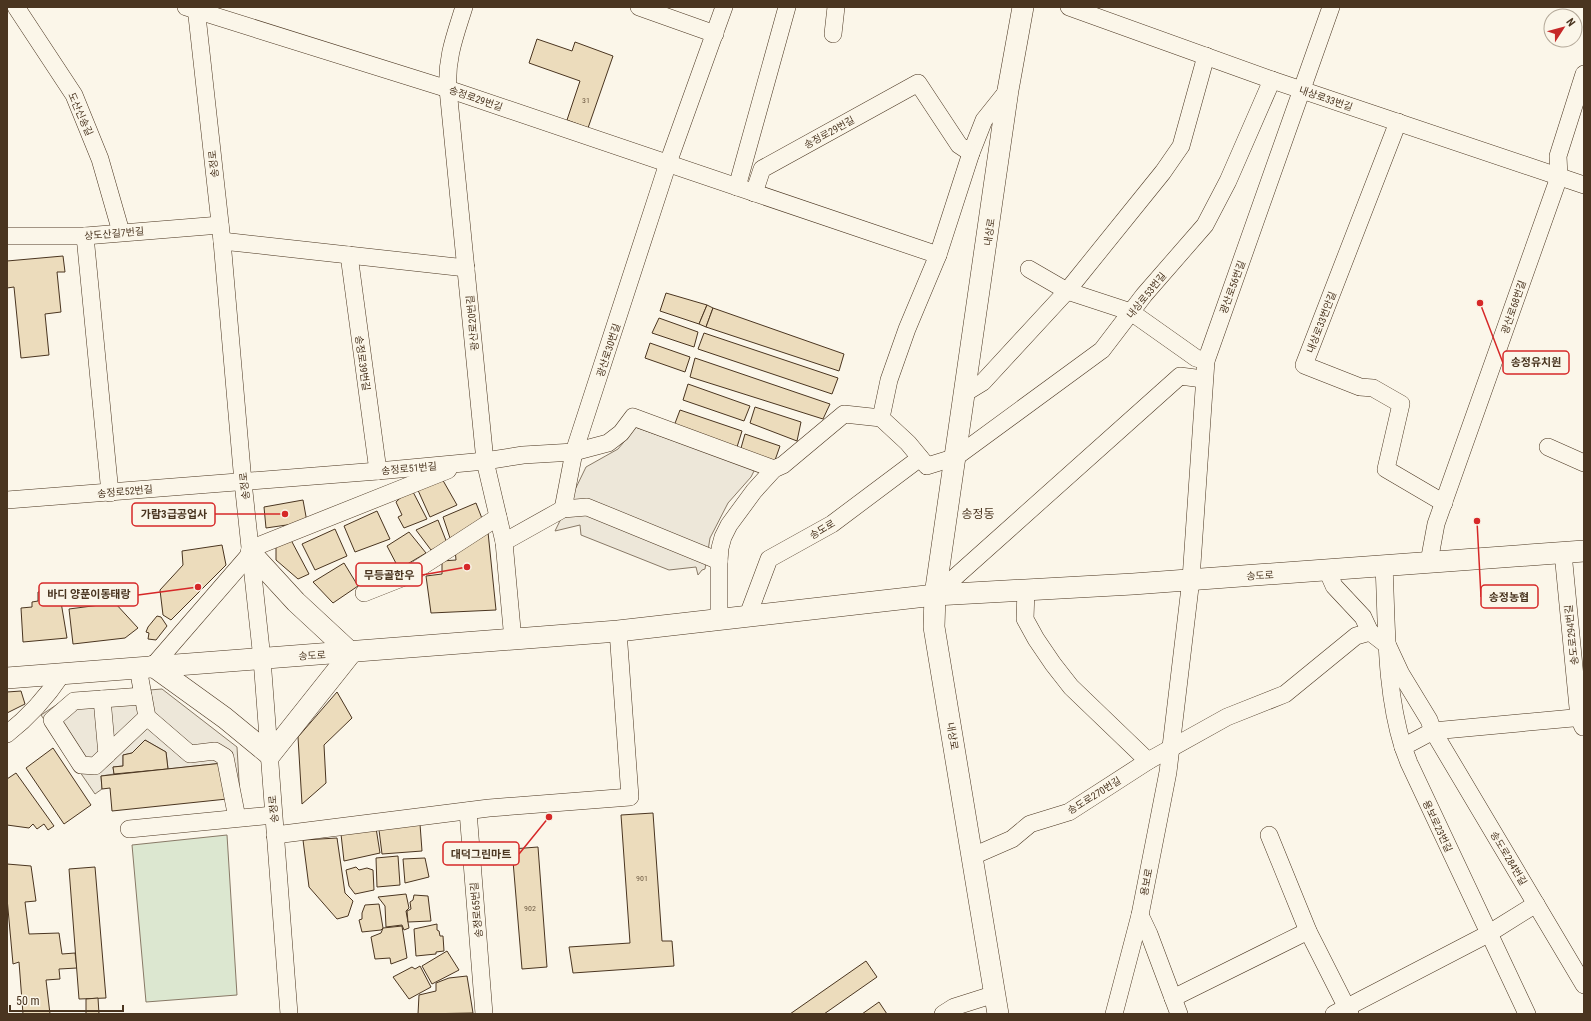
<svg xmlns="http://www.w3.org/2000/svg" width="1591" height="1021" viewBox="0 0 1591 1021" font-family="'Roboto Condensed','Noto Sans KR',sans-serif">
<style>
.garden{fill:#dce7d0;stroke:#887966}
.parking{fill:#ede7d9;stroke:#887966}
.building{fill:#ecdcbc;stroke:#4a3520}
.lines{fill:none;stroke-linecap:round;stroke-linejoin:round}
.minor-casing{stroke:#4a3520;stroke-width:18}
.major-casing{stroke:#4a3520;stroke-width:22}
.minor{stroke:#fbf6e9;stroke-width:17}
.major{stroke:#fbf6e9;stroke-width:21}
.labels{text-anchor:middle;stroke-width:3;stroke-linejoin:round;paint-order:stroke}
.number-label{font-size:8px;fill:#725f47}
.street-label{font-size:10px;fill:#4a3520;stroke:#fbf6e9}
.quarter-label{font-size:12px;fill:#4a3520;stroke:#fbf6e9}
.leader{fill:none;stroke:#d62828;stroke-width:1.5}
.callout-dot{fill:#d62828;stroke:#fbf6e9;stroke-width:1.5}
.callout{fill:#fbf6e9;stroke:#d62828;stroke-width:1.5}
.callout-label{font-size:11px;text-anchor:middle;font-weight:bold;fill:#4a3520}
</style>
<rect width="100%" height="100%" fill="#fbf6e9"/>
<!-- garden -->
<polygon class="garden" points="227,835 237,995 146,1002 132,845"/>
<!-- parking -->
<g class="parking">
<polygon points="632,426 755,469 751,477 728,503 710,538 705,569 702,570 698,575 696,567 669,570 581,535 580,525 555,531 586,467 618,449 628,437"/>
<polygon points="162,689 237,747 240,797 223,763 168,769 166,752 145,740 132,753 123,755 123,766 113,767 114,774 101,776 102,789 95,794 41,715 70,696"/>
</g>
<!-- building -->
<g class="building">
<polygon points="537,39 572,51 575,42 613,56 588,128 567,120 580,81 529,63"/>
<polygon points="63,256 65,272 57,272 61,312 45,314 49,355 21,358 14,287 7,288 7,261"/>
<polygon points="666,293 707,305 699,324 660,311"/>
<polygon points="707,305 713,308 706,327 699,324"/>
<polygon points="713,308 844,354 839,371 706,327"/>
<polygon points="659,318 698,332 694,347 652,333"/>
<polygon points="704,333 838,378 832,394 698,349"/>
<polygon points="650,343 690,357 685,372 645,358"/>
<polygon points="695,358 830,404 823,419 690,377"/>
<polygon points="688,384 750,406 744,421 683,400"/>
<polygon points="755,407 801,422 797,441 750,423"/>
<polygon points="680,410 742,431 737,447 674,426"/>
<polygon points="745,434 780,446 774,463 741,448"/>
<polygon points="441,477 457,505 430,517 417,488"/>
<polygon points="411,488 427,519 404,528 398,517 402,515 396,502"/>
<polygon points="303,500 307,522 266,528 264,507"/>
<polygon points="476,503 483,521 450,538 443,517"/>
<polygon points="377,511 390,539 355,552 344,526"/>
<polygon points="438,520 447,543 431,550 416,530"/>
<polygon points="335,529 347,556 315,570 302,544"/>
<polygon points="409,532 426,553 399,569 387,546"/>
<polygon points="488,532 496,610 431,613 426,576 442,574 442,561 456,560 455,549"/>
<polygon points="291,540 309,574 298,579 276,560 276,546"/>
<polygon points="222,545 226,565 171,620 163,615 160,590 183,565 182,551"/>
<polygon points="344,563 358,586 333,603 313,582"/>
<polygon points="59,590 67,638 23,642 21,608 32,607 32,602 38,601 38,592"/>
<polygon points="115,603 138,628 125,638 73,644 69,609"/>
<polygon points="157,616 161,617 167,626 156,640 148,639 149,633 146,632 148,627"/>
<polygon points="21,691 25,704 7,713 7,692"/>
<polygon points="337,692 352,718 324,745 326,783 302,804 298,737"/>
<polygon points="145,740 166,752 168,769 114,774 113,767 123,766 123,755 132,753"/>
<polygon points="53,748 91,805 64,824 26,768"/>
<polygon points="223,763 227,799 112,811 110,788 102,789 101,776"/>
<polygon points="16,773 54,826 48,830 44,824 37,829 33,824 29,828 7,825 7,779"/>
<polygon points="653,813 662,941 672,941 674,966 573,973 569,947 630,943 621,815"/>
<polygon points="420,824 422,851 382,854 379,830"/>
<polygon points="376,828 380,853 344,861 341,834"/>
<polygon points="337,838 345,893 353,901 348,916 337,919 309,887 303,840"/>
<polygon points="538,847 547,967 522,969 512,849"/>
<polygon points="398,856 400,885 377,887 376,858"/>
<polygon points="425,858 429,877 405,883 403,859"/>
<polygon points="7,864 31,866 36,901 25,902 29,934 59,933 62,954 75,953 77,968 59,969 60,979 46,980 50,1014 23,1014 19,962 13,964 7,898"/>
<polygon points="95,867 106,998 79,999 69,869"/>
<polygon points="356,867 359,870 367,868 373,870 374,890 355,894 349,886 346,870"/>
<polygon points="406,894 409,908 406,911 409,928 404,930 402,925 386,927 385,906 378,897"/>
<polygon points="414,895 428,896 431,921 408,922 407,911 411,909 410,902 413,900"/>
<polygon points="379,904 383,928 381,930 362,932 359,920 362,919 362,913 365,905"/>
<polygon points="437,924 437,930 439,931 440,936 443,936 444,951 436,952 436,954 416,956 414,929"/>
<polygon points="402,926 407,958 391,964 390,958 375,959 371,937 381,933 383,928"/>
<polygon points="447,951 459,970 432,984 422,966"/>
<polygon points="866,961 877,977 824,1014 790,1014"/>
<polygon points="420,966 431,987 409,999 393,977 412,967 415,969"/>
<polygon points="467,976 473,1013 418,1014 419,995 436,991 436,983 449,978"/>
<polygon points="98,998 99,1014 86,1014 86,999"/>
<polygon points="879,1002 887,1014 862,1014"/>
</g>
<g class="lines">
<!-- minor casing -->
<g class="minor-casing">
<g id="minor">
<polyline points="16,7 74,95 100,159 121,232"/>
<polyline points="186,7 448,89 938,255"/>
<polyline points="196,7 222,241 243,482 262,659 289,1014"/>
<path d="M464 7C455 36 446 58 448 89L485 461 504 542 513 640"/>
<polyline points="639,7 715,34"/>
<polyline points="1069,7 1272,80 1584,185"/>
<polyline points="833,34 836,7"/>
<polyline points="1008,90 984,120 971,153 938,255 907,329 889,380 881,418 908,443 927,466 956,457 1102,350 1144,295 1205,225 1228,181 1272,80"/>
<polyline points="1398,122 1304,365 1360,387 1373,388 1401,404 1386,469 1444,503"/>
<polyline points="737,187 787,7"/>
<polyline points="754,193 762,169 918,83 959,145 971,153"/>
<polyline points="7,236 85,236 220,225"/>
<polyline points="85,236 110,493"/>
<polyline points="222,241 466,268"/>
<polyline points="349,255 378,471"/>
<polyline points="1029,269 1067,291 1131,312 1196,358 1206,361"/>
<polyline points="965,393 983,382 1067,291 1163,172 1181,146 1206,56"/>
<polyline points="1548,447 1584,463"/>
<polyline points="7,500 378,471 485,461 523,455 574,452 608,443 621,433 633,417 774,469"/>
<polyline points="563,509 574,452 668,163 724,7"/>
<polyline points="504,542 563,509 587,507 719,561"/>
<polyline points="250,549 448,470"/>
<polyline points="1563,553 1579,718 1583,727"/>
<polyline points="1429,562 1436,524 1559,177 1558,156 1584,74"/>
<path d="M1384 566C1387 627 1385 689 1403 747"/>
<polyline points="1327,570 1334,586 1363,617 1370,632"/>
<polyline points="1026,590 1025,619 1036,639 1053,664 1071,687 1148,761"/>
<polyline points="364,593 407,576 498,517"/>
<polyline points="935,595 1180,376 1203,379"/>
<polyline points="748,615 769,559 832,524 920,458"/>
<polyline points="719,619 719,561 720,548 723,537 729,525 754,491 774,469 783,465 844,414 881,418"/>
<polyline points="153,666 251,553"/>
<polyline points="138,668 147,717 190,754 215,751 225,757 237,818"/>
<polyline points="143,696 74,701 52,720 81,765 95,766 147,717"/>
<polyline points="102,699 107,755"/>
<path d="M7 734C30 716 46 698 62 674"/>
<polyline points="468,811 484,1014"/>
<polyline points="129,829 273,815"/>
<polyline points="275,835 489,808 630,797 618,631"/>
<polyline points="1269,835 1308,931 1350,1014"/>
<polyline points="973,856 1012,839 1030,824 1069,812 1148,761 1227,717 1285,694 1356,636 1370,632 1388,646 1401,674 1429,720 1433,731 1584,985"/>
<polyline points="1140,915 1149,934 1179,1014"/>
<polyline points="1173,998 1308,931"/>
<polyline points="943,1014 954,1007 995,994"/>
<polyline points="1114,1014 1140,915 1168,772 1191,579 1206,361 1331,7"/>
<polyline points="1334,1014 1488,934 1536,904"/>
<polyline points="1527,1014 1409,763 1403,747 1433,731 1584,717"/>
</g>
</g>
<!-- major casing -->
<g class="major-casing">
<g id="major">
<polyline points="153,666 225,718 270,755 351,653 296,602 251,553"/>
<polyline points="7,678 618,631 935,595 1133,584 1584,551"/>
<polyline points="998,1014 934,627 935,595 1008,90 1023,7"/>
</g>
</g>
<!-- minor -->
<use href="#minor" class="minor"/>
<!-- major -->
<use href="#major" class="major"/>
</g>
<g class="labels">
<!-- number labels -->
<g class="number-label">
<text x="586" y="103">31</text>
<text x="642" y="881">901</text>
<text x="530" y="911">902</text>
</g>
<!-- street labels -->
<g class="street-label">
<text transform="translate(476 98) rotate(19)" y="4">송정로29번길</text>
<text transform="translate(1326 98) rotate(19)" y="4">내상로33번길</text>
<text transform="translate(81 114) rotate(66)" y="4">도산신송길</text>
<text transform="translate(829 132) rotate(-29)" y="4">송정로29번길</text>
<text transform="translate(213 164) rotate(-96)" y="4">송정로</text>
<text transform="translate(989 232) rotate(-82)" y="4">내상로</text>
<text transform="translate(114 233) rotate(-5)" y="4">상도산길7번길</text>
<text transform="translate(1232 287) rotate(-70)" y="4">광산로56번길</text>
<text transform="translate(1146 295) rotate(-51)" y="4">내상로53번길</text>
<text transform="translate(1513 307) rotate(-71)" y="4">광산로68번길</text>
<text transform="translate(1321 322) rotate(-69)" y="4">내상로33번안길</text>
<text transform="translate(472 323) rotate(-95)" y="4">광산로20번길</text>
<text transform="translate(608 350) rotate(-72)" y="4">광산로30번길</text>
<text transform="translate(363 363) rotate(82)" y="4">송정로39번길</text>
<text transform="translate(409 468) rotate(-5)" y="4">송정로51번길</text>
<text transform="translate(244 486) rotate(-96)" y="4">송정로</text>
<text transform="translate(125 491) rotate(-5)" y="4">송정로52번길</text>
<text transform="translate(822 529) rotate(-31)" y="4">송도로</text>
<text transform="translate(1260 575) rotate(-3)" y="4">송도로</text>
<text transform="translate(1571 635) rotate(-96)" y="4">송도로294번길</text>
<text transform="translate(312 655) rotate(-3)" y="4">송도로</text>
<text transform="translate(953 736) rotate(80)" y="4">내상로</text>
<text transform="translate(1094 795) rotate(-32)" y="4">송도로270번길</text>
<text transform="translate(273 809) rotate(-95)" y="4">송정로</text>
<text transform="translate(1438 826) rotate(65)" y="4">용보로23번길</text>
<text transform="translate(1509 858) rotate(59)" y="4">송도로284번길</text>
<text transform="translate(1146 882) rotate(-79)" y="4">용보로</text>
<text transform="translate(476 910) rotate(-95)" y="4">송정로65번길</text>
</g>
<!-- quarter labels -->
<g class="quarter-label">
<text x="978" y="518">송정동</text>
</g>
</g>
<!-- callouts -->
<path class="leader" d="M1480 303L1503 363M285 514L215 514M467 567L422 575M198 587L138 595M1477 521L1481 597M549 817L519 854"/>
<g class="callout-dot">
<circle cx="1480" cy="303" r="4"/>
<circle cx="285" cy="514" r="4"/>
<circle cx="467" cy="567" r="4"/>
<circle cx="198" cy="587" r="4"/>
<circle cx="1477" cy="521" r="4"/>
<circle cx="549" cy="817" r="4"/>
</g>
<g class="callout">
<rect x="1503" y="351" width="66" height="23" rx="4"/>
<rect x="132" y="503" width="83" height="23" rx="4"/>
<rect x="356" y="563" width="66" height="23" rx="4"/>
<rect x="39" y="583" width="99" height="23" rx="4"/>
<rect x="1481" y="585" width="57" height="23" rx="4"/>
<rect x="443" y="842" width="76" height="23" rx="4"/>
</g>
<g class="callout-label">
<text x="1536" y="366">송정유치원</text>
<text x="174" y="518">가람3급공업사</text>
<text x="389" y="579">무등골한우</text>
<text x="89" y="598">바디 양푼이동태랑</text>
<text x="1509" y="601">송정농협</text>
<text x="481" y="858">대덕그린마트</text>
</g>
<!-- border -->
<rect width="1591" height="1021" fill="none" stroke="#4a3520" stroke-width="16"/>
<!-- north arrow -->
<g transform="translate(1563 28) rotate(54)"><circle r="19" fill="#fbf6e9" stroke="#b4a999"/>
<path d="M0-3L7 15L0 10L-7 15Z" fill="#c62828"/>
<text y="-6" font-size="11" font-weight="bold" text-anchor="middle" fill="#4a3520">N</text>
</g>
<!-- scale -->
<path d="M10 1005v6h113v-6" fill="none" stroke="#4a3520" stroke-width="2"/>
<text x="16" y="1005" font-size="12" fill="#4a3520" stroke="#fbf6e9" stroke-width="3" paint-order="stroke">50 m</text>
</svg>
